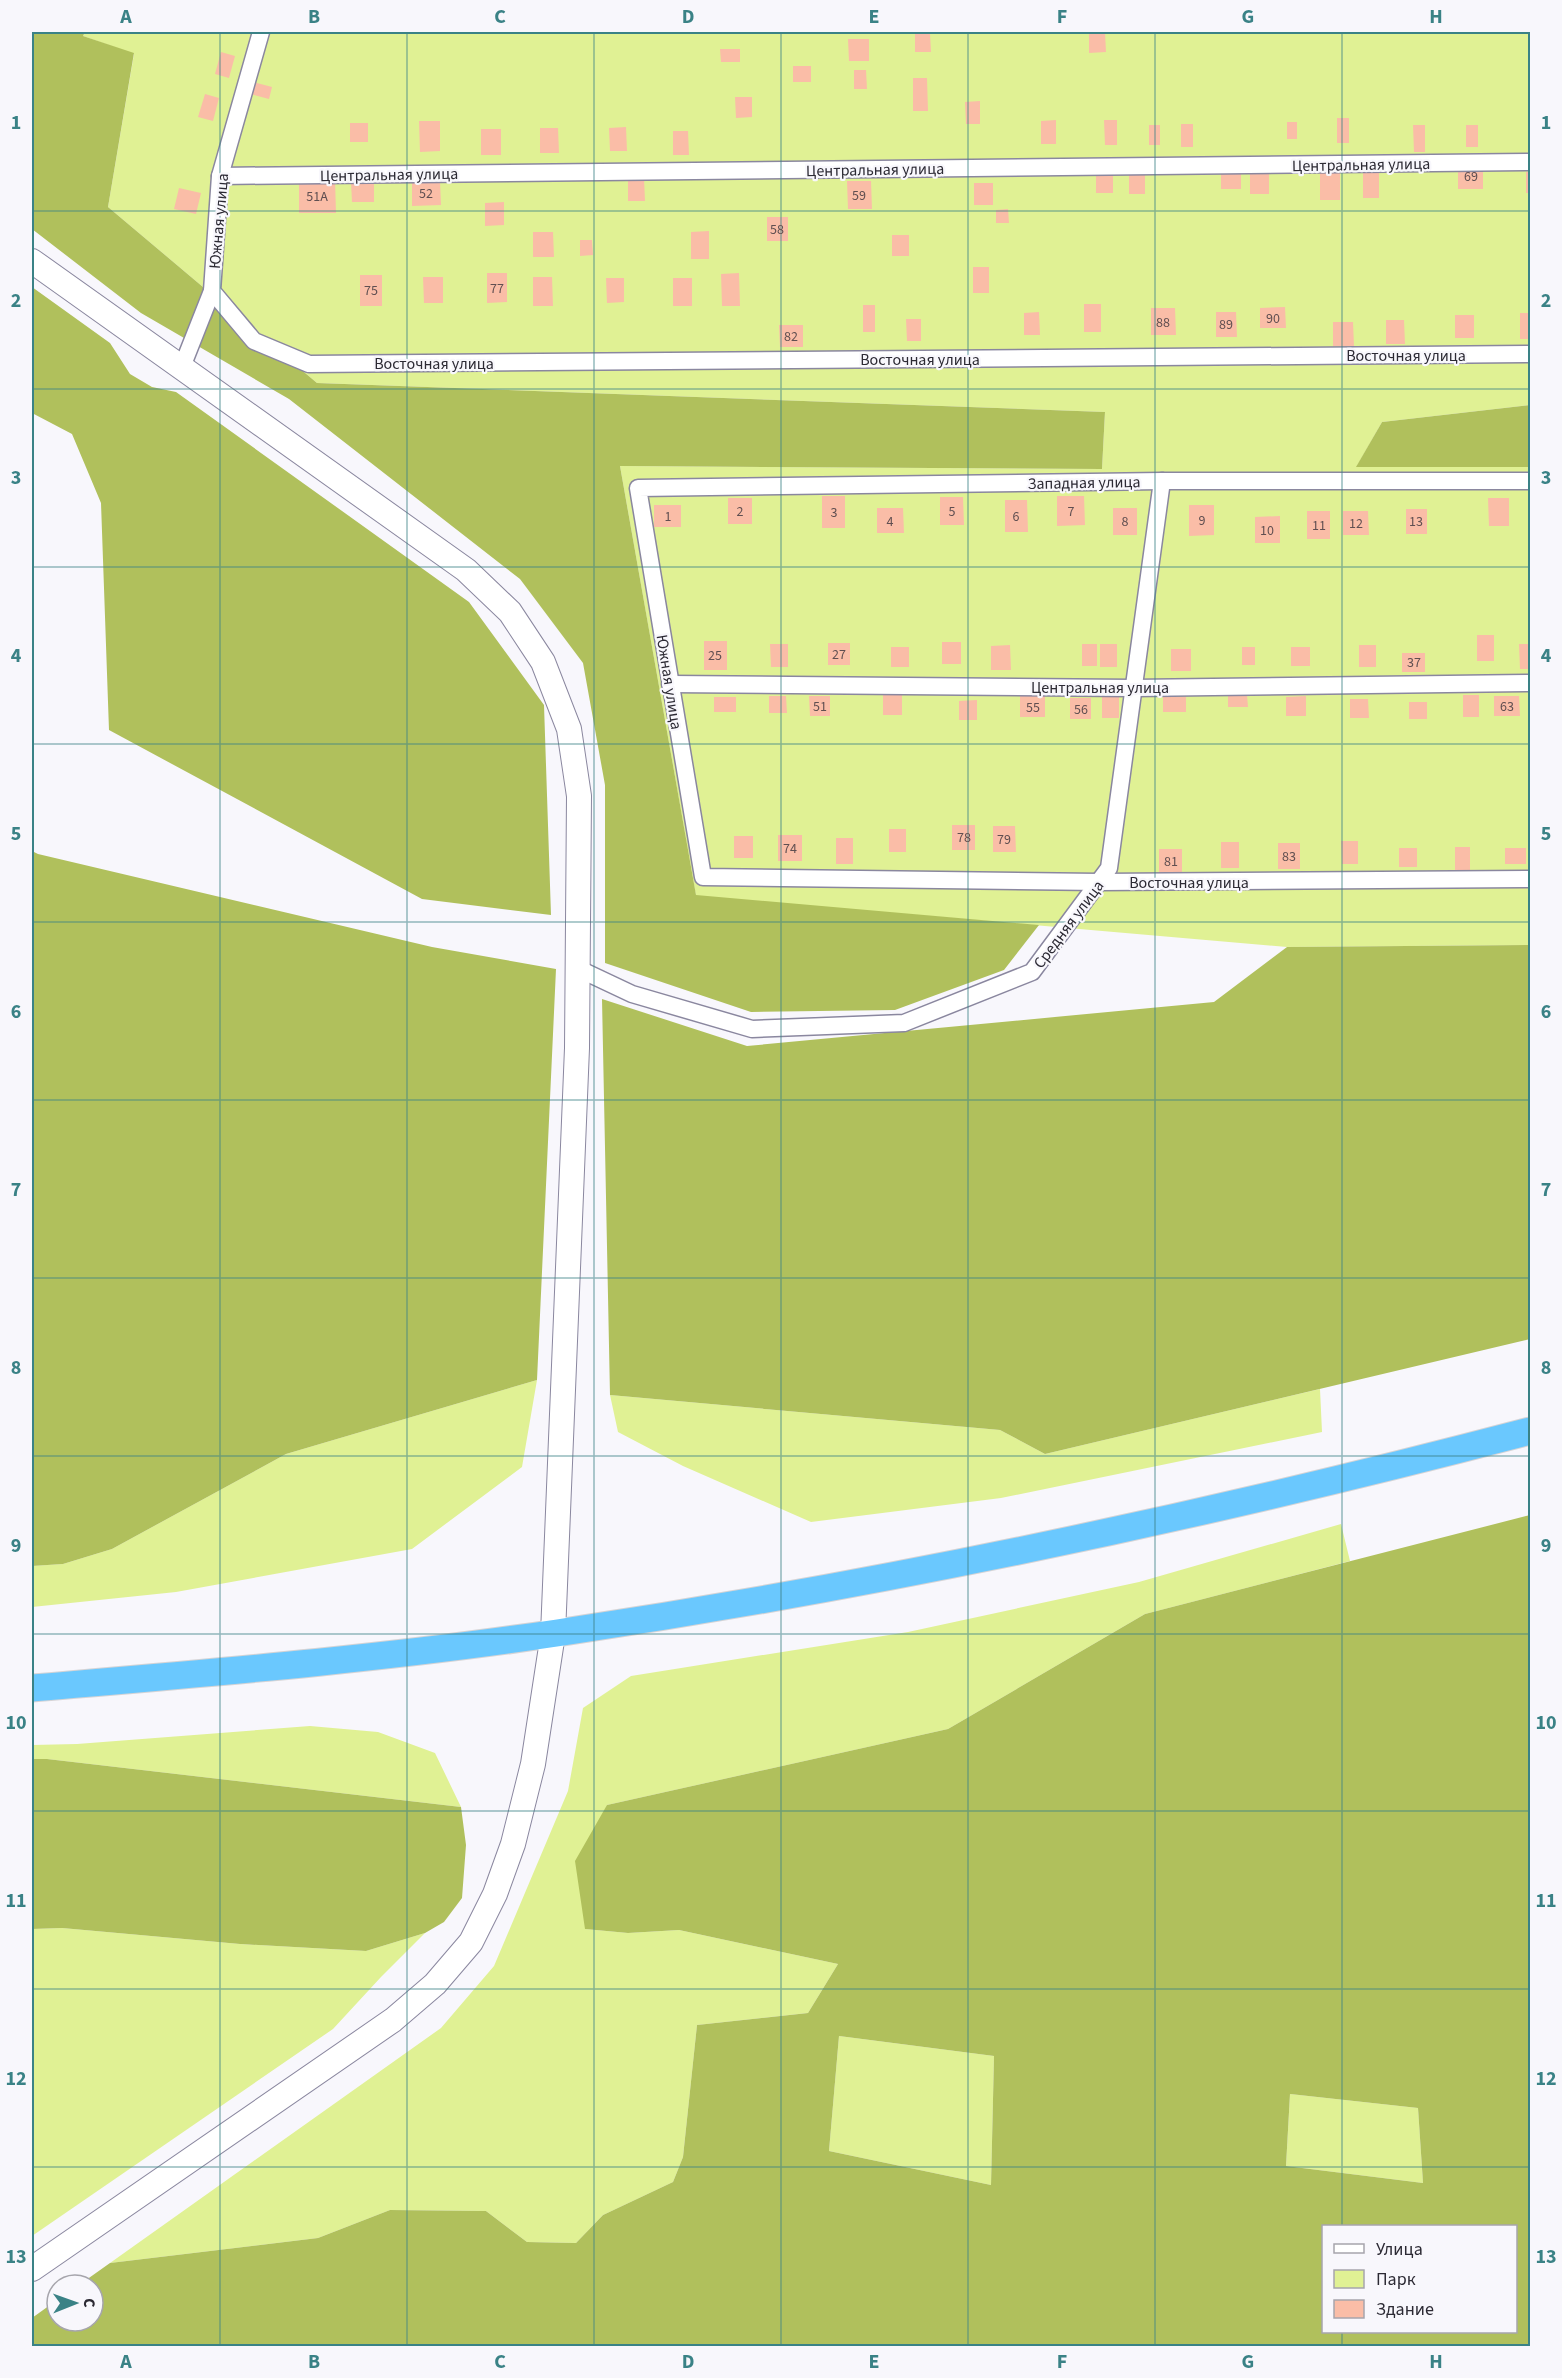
<svg xmlns="http://www.w3.org/2000/svg" width="1562" height="2378" viewBox="0 0 1562 2378" font-family="'Source Sans 3',sans-serif">
<style>
.green{fill:#e0f194}
.forest{fill:#b0c05c;fill-rule:evenodd}
.building{fill:#fabda7}
.lines{fill:none;stroke-linecap:round;stroke-linejoin:round}
.minor-casing{stroke:#8a879f;stroke-width:19}
.secondary-casing{stroke:#8a879f;stroke-width:26}
.trunk-casing{stroke:#d5d4d6;stroke-width:29}
.minor{stroke:#fff;stroke-width:16}
.secondary{stroke:#fff;stroke-width:24}
.trunk{stroke:#6ac8fe;stroke-width:27}
.grid{fill:none;stroke:#3a8286;stroke-width:1.5;stroke-opacity:0.55}
.labels{text-anchor:middle;stroke-width:4.5;stroke-linejoin:round;paint-order:stroke}
.number-label{font-size:14px;fill:#604f51}
.street-label{font-size:16px;fill:#2c2a34;stroke:#f8f7fc}
.neatline{fill:none;stroke:#3a8286;stroke-width:2}
.grid-label{font-size:20px;text-anchor:middle;font-weight:bold;fill:#3a8286}
</style>
<rect width="100%" height="100%" fill="#f8f7fc"/>
<!-- green -->
<g class="green">
<polygon points="85,32 1530,32 1530,405 1382,422 1357,466 1530,467 1530,945 1287,947 696,896 620,466 1102,469 1105,412 317,383 108,207 134,54 83,36"/>
<polygon points="537,1380 522,1467 412,1549 176,1592 32,1607 32,1566 63,1564 112,1549 286,1454"/>
<polygon points="1320,1389 1322,1432 1001,1498 811,1522 683,1466 618,1432 610,1395 1000,1430 1045,1454"/>
<polygon points="1341,1524 1350,1561 1145,1614 948,1729 607,1805 585,1929 628,1933 679,1930 838,1964 808,2013 697,2025 683,2157 673,2182 603,2215 576,2243 527,2242 486,2211 390,2210 318,2238 110,2263 441,2028 494,1966 568,1791 583,1708 631,1676 908,1632 1139,1582"/>
<polygon points="310,1726 378,1732 435,1753 461,1807 47,1759 32,1759 32,1745 77,1744"/>
<polygon points="62,1928 240,1944 366,1951 425,1933 381,1977 333,2029 32,2236 32,1929"/>
<polygon points="839,2036 994,2056 991,2185 829,2151"/>
<polygon points="1290,2094 1418,2108 1423,2183 1286,2166"/>
</g>
<!-- forest -->
<g class="forest">
<polygon points="32,32 85,32 83,36 134,53 108,207 317,383 1105,412 1102,469 620,466 696,895 1039,925 1004,970 895,1010 751,1012 605,963 605,785 583,663 520,579 289,399 141,313 32,229"/>
<polygon points="32,287 110,343 130,374 152,387 176,392 469,602 544,705 551,915 422,899 109,730 101,503 72,434 32,413"/>
<polygon points="1530,405 1530,467 1356,467 1382,422"/>
<polygon points="32,851 38,854 432,947 556,969 537,1380 286,1454 112,1549 63,1564 32,1566"/>
<polygon points="1530,945 1530,1339 1045,1454 1000,1430 610,1395 602,999 747,1046 1214,1002 1287,947"/>
<path d="M1530 1515V2346H32V2318L57 2300V2321H93V2285H79L110 2263 318 2238 390 2210 486 2211 527 2242 576 2243 603 2215 673 2182 683 2157 697 2025 808 2013 838 1964 679 1930 628 1933 585 1929 575 1861 607 1805 948 1729 1145 1614ZM839 2036 994 2056 991 2185 829 2151ZM1290 2094 1418 2108 1423 2183 1286 2166ZM1324 2226H1516V2332H1324Z"/>
<polygon points="32,1759 47,1759 461,1807 466,1845 462,1898 444,1922 425,1933 366,1951 240,1944 62,1928 32,1929"/>
</g>
<!-- building -->
<g class="building">
<polygon points="1089,32 1105,32 1106,52 1089,53"/>
<polygon points="915,33 930,33 931,52 915,52"/>
<polygon points="848,39 869,39 869,61 849,61"/>
<polygon points="720,49 740,49 740,62 721,62"/>
<polygon points="221,52 235,56 229,78 215,74"/>
<rect x="793" y="66" width="18" height="16"/>
<polygon points="854,70 866,70 867,89 854,89"/>
<polygon points="913,78 927,78 928,111 913,111"/>
<polygon points="253,82 272,87 269,99 250,94"/>
<polygon points="205,94 219,98 213,121 198,117"/>
<polygon points="735,97 752,97 752,117 736,118"/>
<polygon points="980,101 980,124 966,124 965,102"/>
<rect x="1337" y="118" width="12" height="25"/>
<polygon points="1056,120 1056,144 1041,144 1041,121"/>
<polygon points="1104,120 1117,120 1117,145 1105,145"/>
<polygon points="419,121 440,121 440,151 420,152"/>
<rect x="1287" y="122" width="10" height="17"/>
<rect x="350" y="123" width="18" height="19"/>
<rect x="1181" y="124" width="12" height="23"/>
<rect x="1149" y="125" width="11" height="20"/>
<polygon points="1413,125 1425,125 1425,152 1414,152"/>
<rect x="1466" y="125" width="12" height="22"/>
<polygon points="626,127 627,151 610,151 609,128"/>
<polygon points="540,128 558,128 559,153 540,153"/>
<rect x="481" y="129" width="20" height="26"/>
<polygon points="673,131 688,131 689,155 673,155"/>
<rect x="1458" y="163" width="25" height="26"/>
<polygon points="1241,165 1241,189 1221,189 1221,166"/>
<rect x="1250" y="169" width="19" height="25"/>
<rect x="1096" y="170" width="17" height="23"/>
<rect x="1320" y="172" width="20" height="28"/>
<rect x="1526" y="172" width="4" height="21"/>
<rect x="1129" y="173" width="16" height="21"/>
<rect x="1363" y="173" width="16" height="25"/>
<polygon points="628,178 644,178 645,201 628,201"/>
<polygon points="299,179 335,179 336,213 299,213"/>
<polygon points="374,181 374,202 352,202 351,182"/>
<polygon points="412,181 440,181 441,205 412,206"/>
<polygon points="847,181 871,181 872,209 848,209"/>
<rect x="974" y="183" width="19" height="22"/>
<polygon points="179,188 201,193 196,214 174,209"/>
<polygon points="504,202 504,225 485,226 485,203"/>
<polygon points="1008,209 1009,223 996,223 996,210"/>
<rect x="767" y="217" width="21" height="24"/>
<polygon points="709,231 709,259 691,259 691,232"/>
<polygon points="533,232 553,232 554,257 533,257"/>
<rect x="892" y="235" width="17" height="21"/>
<polygon points="580,240 592,240 593,255 580,256"/>
<rect x="973" y="267" width="16" height="26"/>
<polygon points="487,273 507,273 507,302 487,303"/>
<polygon points="739,273 740,306 722,306 721,274"/>
<rect x="360" y="275" width="22" height="31"/>
<polygon points="423,277 443,277 443,303 424,303"/>
<polygon points="533,277 552,277 553,306 533,306"/>
<polygon points="606,278 624,278 624,302 607,303"/>
<rect x="673" y="278" width="19" height="28"/>
<rect x="1084" y="304" width="17" height="28"/>
<rect x="863" y="305" width="12" height="27"/>
<polygon points="1285,307 1286,328 1260,328 1260,308"/>
<polygon points="1151,308 1175,308 1176,335 1151,335"/>
<polygon points="1039,312 1040,335 1024,335 1024,313"/>
<polygon points="1216,312 1236,312 1237,337 1216,337"/>
<rect x="1520" y="313" width="10" height="26"/>
<rect x="1455" y="315" width="19" height="23"/>
<polygon points="906,319 921,319 921,341 907,341"/>
<polygon points="1386,320 1404,320 1405,344 1386,344"/>
<polygon points="1333,322 1353,322 1354,346 1333,346"/>
<polygon points="779,325 803,325 803,347 780,347"/>
<rect x="822" y="496" width="23" height="32"/>
<polygon points="1057,496 1084,496 1085,525 1057,526"/>
<polygon points="940,497 963,497 964,525 940,525"/>
<rect x="728" y="498" width="24" height="26"/>
<polygon points="1488,498 1509,498 1509,526 1489,526"/>
<polygon points="1005,500 1027,500 1028,532 1005,532"/>
<rect x="654" y="505" width="27" height="22"/>
<polygon points="1189,505 1214,505 1214,535 1189,536"/>
<polygon points="877,508 903,508 904,533 877,533"/>
<rect x="1113" y="508" width="24" height="27"/>
<rect x="1406" y="509" width="21" height="25"/>
<rect x="1307" y="511" width="23" height="28"/>
<polygon points="1343,511 1368,511 1369,535 1343,535"/>
<polygon points="1280,516 1280,543 1255,543 1255,517"/>
<rect x="1477" y="635" width="17" height="26"/>
<rect x="704" y="641" width="23" height="29"/>
<rect x="942" y="642" width="19" height="22"/>
<rect x="828" y="643" width="22" height="22"/>
<polygon points="770,644 788,644 788,667 771,667"/>
<rect x="1082" y="644" width="15" height="22"/>
<rect x="1100" y="644" width="17" height="23"/>
<polygon points="1519,644 1530,644 1530,669 1520,669"/>
<polygon points="1010,645 1011,670 991,670 991,646"/>
<rect x="1359" y="645" width="17" height="22"/>
<rect x="891" y="647" width="18" height="20"/>
<rect x="1242" y="647" width="13" height="18"/>
<rect x="1291" y="647" width="19" height="19"/>
<rect x="1171" y="649" width="20" height="22"/>
<rect x="1402" y="653" width="23" height="19"/>
<polygon points="902,694 902,715 883,715 883,695"/>
<polygon points="1228,695 1247,695 1248,707 1228,707"/>
<rect x="1463" y="695" width="16" height="22"/>
<polygon points="769,696 786,696 787,713 769,713"/>
<polygon points="809,696 830,696 830,716 810,716"/>
<rect x="1020" y="696" width="25" height="21"/>
<rect x="1102" y="696" width="17" height="22"/>
<polygon points="1306,696 1306,716 1286,716 1286,697"/>
<polygon points="1494,696 1519,696 1520,716 1494,716"/>
<rect x="714" y="697" width="22" height="15"/>
<rect x="1163" y="697" width="23" height="15"/>
<rect x="1070" y="698" width="21" height="21"/>
<polygon points="1350,699 1368,699 1369,718 1350,718"/>
<polygon points="977,700 977,720 959,720 959,701"/>
<rect x="1409" y="702" width="18" height="17"/>
<rect x="952" y="825" width="23" height="25"/>
<polygon points="993,826 1015,826 1016,852 993,852"/>
<rect x="889" y="829" width="17" height="23"/>
<rect x="778" y="835" width="24" height="26"/>
<rect x="734" y="836" width="19" height="22"/>
<rect x="836" y="838" width="17" height="26"/>
<polygon points="1341,841 1358,841 1358,864 1342,864"/>
<rect x="1221" y="842" width="18" height="26"/>
<rect x="1278" y="843" width="22" height="26"/>
<rect x="1455" y="847" width="15" height="24"/>
<rect x="1399" y="848" width="18" height="19"/>
<rect x="1505" y="848" width="21" height="16"/>
<rect x="1159" y="849" width="23" height="24"/>
</g>
<g class="lines">
<!-- minor casing -->
<g class="minor-casing">
<g id="minor">
<polyline points="261,32 220,176 212,291 254,341 309,364 1530,354"/>
<polyline points="220,176 1530,162"/>
<polyline points="182,367 212,291"/>
<polyline points="1530,481 1162,481 638,488 703,877 1100,882 1530,879"/>
<polyline points="670,684 1134,688 1530,683"/>
<polyline points="579,969 632,994 752,1029 904,1023 1032,972 1109,868 1162,481"/>
</g>
</g>
<!-- secondary casing -->
<g class="secondary-casing">
<polyline id="secondary" points="32,261 466,570 510,612 543,662 569,729 579,796 577,1048 553,1634 533,1764 513,1844 495,1894 471,1942 435,1984 393,2020 32,2269"/>
</g>
<!-- trunk casing -->
<g class="trunk-casing">
<path id="trunk" d="M32 1688C207 1673 383 1659 557 1633 885 1584 1210 1515 1530 1431"/>
</g>
<!-- minor -->
<use href="#minor" class="minor"/>
<!-- secondary -->
<use href="#secondary" class="secondary"/>
<!-- trunk -->
<use href="#trunk" class="trunk"/>
</g>
<!-- grid -->
<path class="grid" d="M220 32V2346M407 32V2346M594 32V2346M781 32V2346M968 32V2346M1155 32V2346M1342 32V2226M32 211H1530M32 389H1530M32 567H1530M32 744H1530M32 922H1530M32 1100H1530M32 1278H1530M32 1456H1530M32 1634H1530M32 1811H1530M32 1989H1530M32 2167H1530M1342 2332V2346"/>
<g class="labels">
<!-- number labels -->
<g class="number-label">
<text x="1471" y="181">69</text>
<text x="426" y="198">52</text>
<text x="859" y="200">59</text>
<text x="317" y="201">51А</text>
<text x="777" y="234">58</text>
<text x="497" y="293">77</text>
<text x="371" y="295">75</text>
<text x="1273" y="323">90</text>
<text x="1163" y="327">88</text>
<text x="1226" y="329">89</text>
<text x="791" y="341">82</text>
<text x="740" y="516">2</text>
<text x="952" y="516">5</text>
<text x="1071" y="516">7</text>
<text x="834" y="517">3</text>
<text x="668" y="521">1</text>
<text x="1016" y="521">6</text>
<text x="1202" y="525">9</text>
<text x="890" y="526">4</text>
<text x="1125" y="526">8</text>
<text x="1416" y="526">13</text>
<text x="1356" y="528">12</text>
<text x="1319" y="530">11</text>
<text x="1267" y="535">10</text>
<text x="839" y="659">27</text>
<text x="715" y="660">25</text>
<text x="1414" y="667">37</text>
<text x="820" y="711">51</text>
<text x="1507" y="711">63</text>
<text x="1033" y="712">55</text>
<text x="1081" y="714">56</text>
<text x="964" y="842">78</text>
<text x="1004" y="844">79</text>
<text x="790" y="853">74</text>
<text x="1289" y="861">83</text>
<text x="1171" y="866">81</text>
</g>
<!-- street labels -->
<g class="street-label">
<text transform="translate(1361 164) rotate(-1)" y="6">Центральная улица</text>
<text transform="translate(875 169) rotate(-1)" y="6">Центральная улица</text>
<text transform="translate(389 174) rotate(-1)" y="6">Центральная улица</text>
<text transform="translate(218 221) rotate(-85)" y="6">Южная улица</text>
<text x="1406" y="361">Восточная улица</text>
<text x="920" y="365">Восточная улица</text>
<text x="434" y="369">Восточная улица</text>
<text transform="translate(1084 482) rotate(-1)" y="6">Западная улица</text>
<text transform="translate(670 682) rotate(81)" y="6">Южная улица</text>
<text x="1100" y="693">Центральная улица</text>
<text x="1189" y="888">Восточная улица</text>
<text transform="translate(1068 924) rotate(-53)" y="6">Средняя улица</text>
</g>
</g>
<!-- border -->
<rect width="1562" height="2378" fill="none" stroke="#f8f7fc" stroke-width="66"/>
<!-- legend -->
<rect x="1322" y="2225" width="195" height="108" fill="#f8f7fc" stroke="#a6a5ac" stroke-width="1.5"/>
<rect x="1334" y="2244" width="30" height="9" fill="#ffffff" stroke="#a6a5ac" stroke-width="1.5"/>
<text x="1376" y="2255" font-size="18" fill="#2c2a34">Улица</text>
<rect x="1334" y="2270" width="30" height="18" fill="#e0f194" stroke="#a6a5ac" stroke-width="1.5"/>
<text x="1376" y="2285" font-size="18" fill="#2c2a34">Парк</text>
<rect x="1334" y="2300" width="30" height="18" fill="#fabda7" stroke="#a6a5ac" stroke-width="1.5"/>
<text x="1376" y="2315" font-size="18" fill="#2c2a34">Здание</text>
<!-- north arrow -->
<g transform="translate(75 2303) rotate(89)"><circle r="28" fill="#f8f7fc" stroke="#a6a5ac" stroke-width="1.5"/>
<path d="M0-4.5L10 22L0 15L-10 22Z" fill="#3a8286"/>
<text y="-9" font-size="16" font-weight="bold" text-anchor="middle" fill="#2c2a34">С</text>
</g>
<rect x="33" y="33" width="1496" height="2312" class="neatline"/>
<g class="grid-label">
<text x="126" y="23">A</text>
<text x="314" y="23">B</text>
<text x="500" y="23">C</text>
<text x="688" y="23">D</text>
<text x="874" y="23">E</text>
<text x="1062" y="23">F</text>
<text x="1248" y="23">G</text>
<text x="1436" y="23">H</text>
<text x="16" y="129">1</text>
<text x="1546" y="129">1</text>
<text x="16" y="307">2</text>
<text x="1546" y="307">2</text>
<text x="16" y="484">3</text>
<text x="1546" y="484">3</text>
<text x="16" y="662">4</text>
<text x="1546" y="662">4</text>
<text x="16" y="840">5</text>
<text x="1546" y="840">5</text>
<text x="16" y="1018">6</text>
<text x="1546" y="1018">6</text>
<text x="16" y="1196">7</text>
<text x="1546" y="1196">7</text>
<text x="16" y="1374">8</text>
<text x="1546" y="1374">8</text>
<text x="16" y="1552">9</text>
<text x="1546" y="1552">9</text>
<text x="16" y="1729">10</text>
<text x="1546" y="1729">10</text>
<text x="16" y="1907">11</text>
<text x="1546" y="1907">11</text>
<text x="16" y="2085">12</text>
<text x="1546" y="2085">12</text>
<text x="16" y="2263">13</text>
<text x="1546" y="2263">13</text>
<text x="126" y="2368">A</text>
<text x="314" y="2368">B</text>
<text x="500" y="2368">C</text>
<text x="688" y="2368">D</text>
<text x="874" y="2368">E</text>
<text x="1062" y="2368">F</text>
<text x="1248" y="2368">G</text>
<text x="1436" y="2368">H</text>
</g>
</svg>
